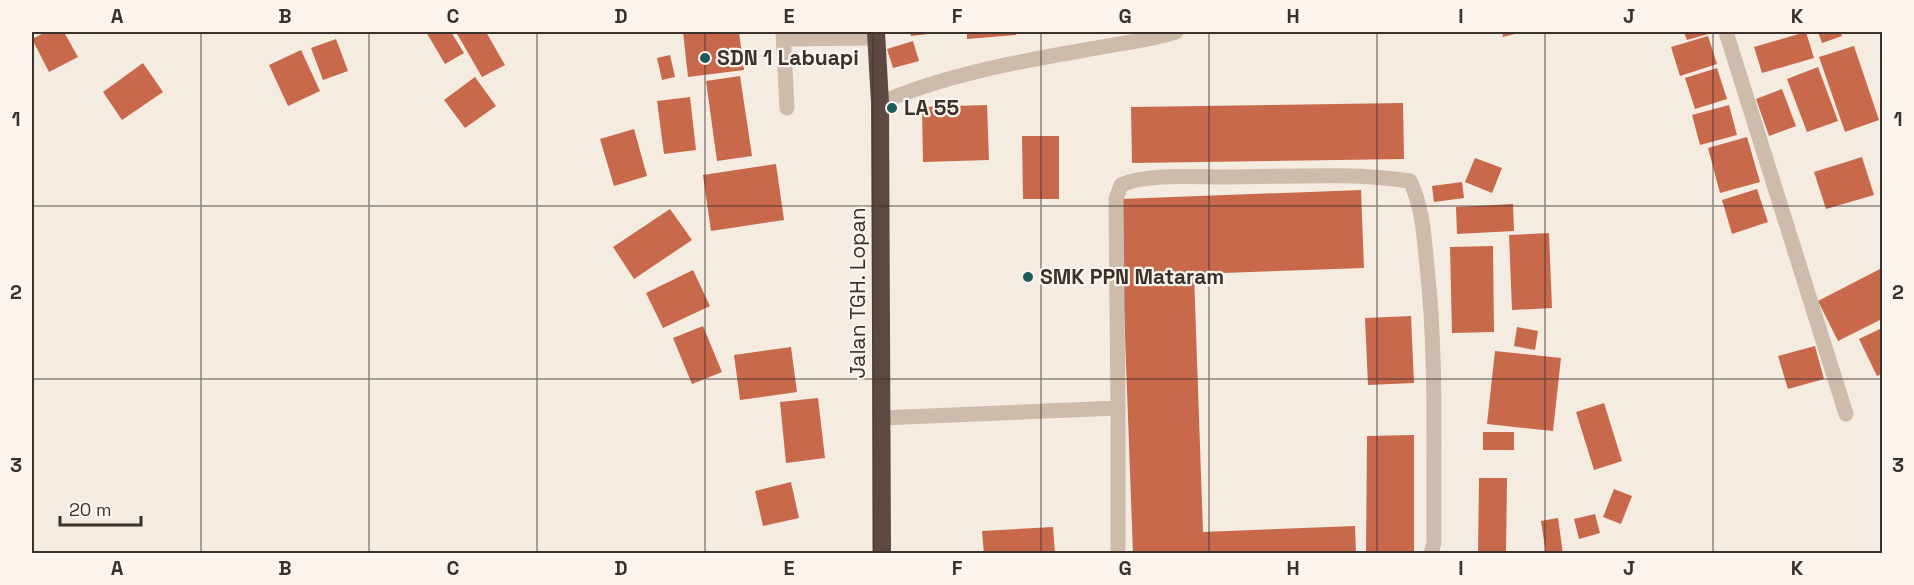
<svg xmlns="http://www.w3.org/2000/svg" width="1914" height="585" viewBox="0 0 1914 585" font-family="'Space Grotesk',sans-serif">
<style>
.building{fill:#c8694b}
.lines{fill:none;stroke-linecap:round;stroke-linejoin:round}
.minor{stroke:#cdbbac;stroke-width:15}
.highway{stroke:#5c4a42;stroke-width:18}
.grid{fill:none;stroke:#3b302b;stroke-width:1.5;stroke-opacity:0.55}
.poi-dot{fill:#1f5a5e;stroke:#fbf5ee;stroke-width:2}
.labels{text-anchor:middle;stroke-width:4.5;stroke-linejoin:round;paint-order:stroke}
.poi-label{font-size:21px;font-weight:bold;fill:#3b302b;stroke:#fbf5ee;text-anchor:start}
.street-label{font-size:21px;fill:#3b302b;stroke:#fbf5ee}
.neatline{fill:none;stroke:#3b302b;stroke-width:2}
.grid-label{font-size:20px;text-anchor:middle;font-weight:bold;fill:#3b302b}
</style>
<rect width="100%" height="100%" fill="#f4ebe1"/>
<!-- building -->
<g class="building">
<polygon points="46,32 64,32 78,57 49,72 32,39"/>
<polygon points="426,32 451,32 464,53 445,64"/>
<polygon points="456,32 486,32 505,65 482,77"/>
<polygon points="683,32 739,32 744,70 688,77"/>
<polygon points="910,32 936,32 936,33 911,36"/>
<polygon points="967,32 1016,32 1016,35 967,39"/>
<polygon points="1502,32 1522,32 1503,37"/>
<polygon points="1684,32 1707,32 1708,34 1687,40"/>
<polygon points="1806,32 1814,58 1762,73 1754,47"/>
<polygon points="1818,32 1841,32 1842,36 1822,43"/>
<polygon points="1708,36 1717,64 1680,76 1671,47"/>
<polygon points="336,39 348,71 323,80 311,48"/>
<polygon points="913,41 919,61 893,68 887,49"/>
<polygon points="1854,46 1879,120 1845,132 1819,57"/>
<polygon points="301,50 320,91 288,106 269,65"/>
<polygon points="670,55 675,77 662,80 657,58"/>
<polygon points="143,63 163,92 122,120 103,92"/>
<polygon points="1818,67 1838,121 1807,132 1787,79"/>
<polygon points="1717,68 1727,99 1695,109 1685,78"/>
<polygon points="740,76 752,156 717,161 706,81"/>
<polygon points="475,77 496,106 465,128 444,100"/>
<polygon points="1782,89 1796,126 1769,136 1756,99"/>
<polygon points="690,97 696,150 664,154 657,101"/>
<polygon points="1403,103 1404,159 1132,163 1131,107"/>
<polygon points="987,105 989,160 923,162 922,107"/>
<polygon points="1729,105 1737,135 1700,145 1692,115"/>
<polygon points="634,129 647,176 614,186 600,139"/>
<polygon points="1022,136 1059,136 1059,199 1023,199"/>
<polygon points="1747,137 1760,182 1720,193 1708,148"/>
<polygon points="1862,157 1874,195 1826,209 1814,172"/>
<polygon points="1475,158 1502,168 1492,193 1465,182"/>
<polygon points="776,164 784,220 711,231 703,175"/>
<polygon points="1462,182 1464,198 1434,202 1432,186"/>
<polygon points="1757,189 1768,222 1732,234 1722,200"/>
<polygon points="1361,190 1364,268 1194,274 1203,532 1355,526 1356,554 1133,554 1120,199"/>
<polygon points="1513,204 1514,231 1457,234 1456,207"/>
<polygon points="670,209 692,240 634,279 613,247"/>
<polygon points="1549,233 1552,308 1512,310 1509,235"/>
<polygon points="1493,246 1494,332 1452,333 1450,247"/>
<polygon points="1882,268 1882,319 1838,341 1818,301"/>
<polygon points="693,270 710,306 663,328 646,293"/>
<polygon points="1411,316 1414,383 1368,385 1365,318"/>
<polygon points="703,326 722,372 692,384 673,338"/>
<polygon points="1517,327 1538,331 1535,350 1514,346"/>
<polygon points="1882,328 1882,374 1877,376 1859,339"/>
<polygon points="1815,346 1824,379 1788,389 1778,356"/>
<polygon points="791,347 797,392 740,400 734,355"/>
<polygon points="1495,351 1561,358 1553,431 1487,424"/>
<polygon points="818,398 825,458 786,463 780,402"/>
<polygon points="1604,403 1622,461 1594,470 1576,412"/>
<rect x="1483" y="432" width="31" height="18"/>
<polygon points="1414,435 1414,554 1366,554 1367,436"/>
<polygon points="1479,478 1507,478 1506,554 1478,554"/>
<polygon points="791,482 799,518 763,526 755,491"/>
<polygon points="1614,489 1632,496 1621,524 1603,517"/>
<polygon points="1595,514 1600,533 1579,539 1574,519"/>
<polygon points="1558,518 1563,554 1546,554 1541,521"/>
<polygon points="1053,527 1055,554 984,554 982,531"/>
</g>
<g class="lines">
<!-- minor -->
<g class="minor">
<polyline points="783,32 787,108"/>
<polyline points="1726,32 1846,414"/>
<polyline points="784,39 877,38"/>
<path d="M880 103C945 75 1016 62 1085 50 1116 44 1146 41 1176 32"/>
<path d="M881 418 1118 408 1116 199 1121 185C1147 173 1197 177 1226 177 1287 177 1349 172 1410 181 1423 208 1424 237 1427 266 1437 357 1433 450 1434 542L1431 554"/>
<polyline points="1118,554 1118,408"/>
</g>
<!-- highway -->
<polyline class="highway" points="876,32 880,103 882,554"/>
</g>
<!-- grid -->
<path class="grid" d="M201 32V554M369 32V554M537 32V554M705 32V554M873 32V554M1041 32V554M1209 32V554M1377 32V554M1545 32V554M1713 32V554M32 206H1882M32 379H1882"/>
<!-- markers -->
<g class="poi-dot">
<circle cx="705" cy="58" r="6"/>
<circle cx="892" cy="108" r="6"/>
<circle cx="1028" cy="277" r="6"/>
</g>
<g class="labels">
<!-- poi labels -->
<g class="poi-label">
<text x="717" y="65">SDN 1 Labuapi</text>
<text x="904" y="115">LA 55</text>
<text x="1040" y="284">SMK PPN Mataram</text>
</g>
<!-- street labels -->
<g class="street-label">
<text transform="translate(858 293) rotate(-90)" y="7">Jalan TGH. Lopan</text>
</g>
</g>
<!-- border -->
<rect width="1914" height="585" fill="none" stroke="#fbf5ee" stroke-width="66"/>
<!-- scale -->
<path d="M60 516v9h81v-9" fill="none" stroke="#3b302b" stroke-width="3"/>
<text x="69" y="516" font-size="18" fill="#3b302b" stroke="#fbf5ee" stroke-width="4.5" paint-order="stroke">20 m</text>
<rect x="33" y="33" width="1848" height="519" class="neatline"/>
<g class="grid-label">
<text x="117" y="23">A</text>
<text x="285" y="23">B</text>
<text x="453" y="23">C</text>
<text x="621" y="23">D</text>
<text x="789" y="23">E</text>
<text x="957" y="23">F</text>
<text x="1125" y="23">G</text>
<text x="1293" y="23">H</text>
<text x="1461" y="23">I</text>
<text x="1629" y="23">J</text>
<text x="1797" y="23">K</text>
<text x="16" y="126">1</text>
<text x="1898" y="126">1</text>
<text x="16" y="299">2</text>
<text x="1898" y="299">2</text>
<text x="16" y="472">3</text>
<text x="1898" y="472">3</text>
<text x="117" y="575">A</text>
<text x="285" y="575">B</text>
<text x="453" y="575">C</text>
<text x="621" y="575">D</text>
<text x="789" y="575">E</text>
<text x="957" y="575">F</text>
<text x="1125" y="575">G</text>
<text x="1293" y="575">H</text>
<text x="1461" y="575">I</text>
<text x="1629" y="575">J</text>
<text x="1797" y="575">K</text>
</g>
</svg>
